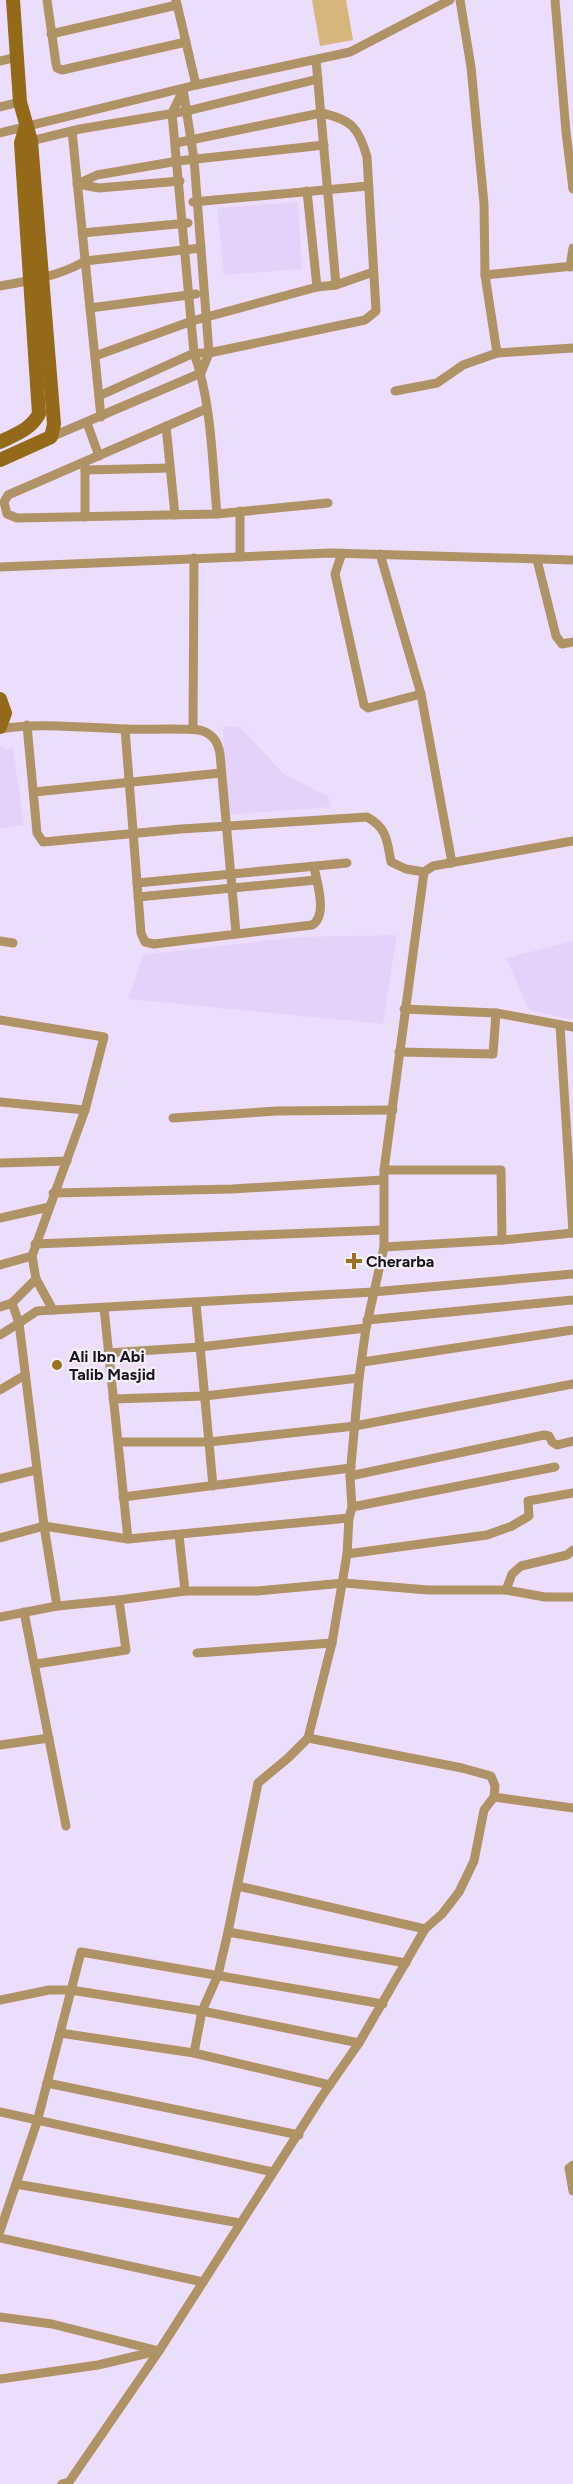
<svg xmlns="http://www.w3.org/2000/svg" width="573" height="2484" viewBox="0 0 573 2484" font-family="Figtree,sans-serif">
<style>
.built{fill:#e6d2f9}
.green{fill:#d6b57f}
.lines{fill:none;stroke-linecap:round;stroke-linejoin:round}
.street{stroke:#af9366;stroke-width:9}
.secondary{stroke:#936a1a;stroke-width:14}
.poi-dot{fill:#9c7120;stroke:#f5effc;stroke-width:2}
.labels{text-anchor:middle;stroke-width:4.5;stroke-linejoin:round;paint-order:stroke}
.poi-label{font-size:16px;font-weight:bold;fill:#1a141f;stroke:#f5effc;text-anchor:start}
</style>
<rect width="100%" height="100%" fill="#edddfd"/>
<!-- built -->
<g class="built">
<polygon points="298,202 302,269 224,275 217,208"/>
<polygon points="223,726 240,727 284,774 329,797 330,807 227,815"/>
<polygon points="3,745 4,749 13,748 24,825 0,829 0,746"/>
<polygon points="397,935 383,1024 128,999 143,955 297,937"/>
<polygon points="573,941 573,1020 529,1010 506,958"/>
</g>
<!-- green -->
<polygon class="green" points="312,0 346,0 353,40 320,46"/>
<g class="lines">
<!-- street -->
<g class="street">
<polyline points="47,0 56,64 57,68 62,70 186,42"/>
<polyline points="176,0 196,85"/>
<polyline points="460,0 471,67 484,204 485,275 497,353"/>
<polyline points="555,0 566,132 573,189"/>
<polyline points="51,34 177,5"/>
<polyline points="316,60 336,285"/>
<polyline points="0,61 17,57"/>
<path d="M183 90 172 113 194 353C212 404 212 461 217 514"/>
<polyline points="0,107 20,102"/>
<polyline points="72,131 101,417"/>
<polyline points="0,133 196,85 350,52 450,0"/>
<polyline points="26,142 80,129 187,111 318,79"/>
<polyline points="77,184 97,175 178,161 324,145"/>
<polyline points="78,184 99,188 180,181"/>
<polyline points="307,191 317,287"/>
<polyline points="193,202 368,186"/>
<polyline points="82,233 188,223"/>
<polyline points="570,267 573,248"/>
<polyline points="485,275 573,266"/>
<path d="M0 286C29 281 60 276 85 261L201 248"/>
<polyline points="90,308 196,294"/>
<polyline points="95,356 192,321 317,287 336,285 373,272"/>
<polyline points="395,391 437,383 463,365 497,353 573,348"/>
<path d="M99 396 194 353H209L365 320 376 311 367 157C359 128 351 119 321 113L176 143"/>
<polyline points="206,409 8,495 4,502 7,514 17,518 217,514 328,503"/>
<polyline points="87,423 99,456"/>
<polyline points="166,426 175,515"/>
<polyline points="51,437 201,373 209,353 194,159 183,89"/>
<polyline points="85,470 170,468"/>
<polyline points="240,511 240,557"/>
<polyline points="85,517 85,467"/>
<polyline points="342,553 335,574 364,705 368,708 421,694"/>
<polyline points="380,554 421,694 452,863"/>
<polyline points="537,560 556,636 562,644 573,642"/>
<polyline points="0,567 331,553 573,560"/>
<path d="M27 725 37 833 43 842 181 829 367 817C387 828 387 840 391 862L406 869 424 872"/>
<path d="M0 729C42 722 82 728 125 729 149 730 174 728 199 730 212 733 218 741 220 754L236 933"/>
<path d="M125 729 141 933 145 942 154 944 312 925C328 916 317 883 314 867"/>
<polyline points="193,729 194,558"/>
<polyline points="34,792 221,773"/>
<polyline points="137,883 347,863"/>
<polyline points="138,897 316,880"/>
<polyline points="0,941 13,943"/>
<polyline points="404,1009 496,1013 573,1027"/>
<polyline points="0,1020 104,1037 85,1110 32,1256"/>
<polyline points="560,1025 573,1233"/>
<polyline points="399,1052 493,1054 496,1013"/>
<polyline points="0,1102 85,1110"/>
<polyline points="173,1118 277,1111 393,1110"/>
<polyline points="0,1163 67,1161"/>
<polyline points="384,1170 501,1170 502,1240"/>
<polyline points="53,1193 232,1189 383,1180"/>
<polyline points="0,1218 49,1207"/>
<polyline points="35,1244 383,1230"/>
<polyline points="384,1247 502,1240 573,1233"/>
<polyline points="0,1265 32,1256 36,1279 53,1310"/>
<polyline points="196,1303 213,1486"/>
<polyline points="0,1307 12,1303 36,1279"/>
<polyline points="104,1308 128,1539"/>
<polyline points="367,1320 573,1300"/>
<polyline points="0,1335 19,1323 12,1303"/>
<polyline points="108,1353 200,1347 366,1328"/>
<polyline points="363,1362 573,1330"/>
<polyline points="0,1390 25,1375"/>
<polyline points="113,1399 205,1396 359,1378"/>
<polyline points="119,1442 209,1442 355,1426 573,1384"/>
<polyline points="350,1476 544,1435 549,1436 552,1442 557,1445 573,1441"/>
<polyline points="0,1479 36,1470"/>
<polyline points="123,1497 351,1468"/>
<polyline points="352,1507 555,1467"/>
<polyline points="179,1535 185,1591"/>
<polyline points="0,1538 44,1526 128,1539 349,1518"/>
<polyline points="347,1554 487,1535 512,1526 529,1516 528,1501 573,1493"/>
<polyline points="506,1590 545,1597 573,1597"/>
<polyline points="119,1600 185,1591 257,1591 344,1583 428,1590 506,1590 512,1574 521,1566 567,1555 573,1550"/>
<polyline points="57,1606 44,1526 19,1323 37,1311 373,1292 573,1274"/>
<polyline points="24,1612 66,1826"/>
<polyline points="0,1617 57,1606 119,1600 126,1650 36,1664"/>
<polyline points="197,1653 332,1643"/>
<polyline points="0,1745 49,1738"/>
<polyline points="494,1797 573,1808"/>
<polyline points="238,1886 425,1929"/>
<polyline points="228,1932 406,1963"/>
<polyline points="0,2000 49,1990 71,1990 202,2011 359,2043"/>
<polyline points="60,2033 194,2053 330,2085"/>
<polyline points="194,2053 202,2011 218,1975 228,1932 258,1783 288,1758 308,1738 332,1643 347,1554 349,1518 352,1507 350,1476 359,1378 366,1328 384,1247 384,1170 424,872 433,866 573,841"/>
<polyline points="47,2083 299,2135"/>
<polyline points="0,2112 273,2172"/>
<polyline points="573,2165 569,2168 573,2191"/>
<polyline points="16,2184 240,2223"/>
<polyline points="0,2231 37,2122 81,1952 383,2004"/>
<polyline points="0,2238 203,2282"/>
<polyline points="0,2317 52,2324 159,2351"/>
<polyline points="0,2379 98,2365 157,2351"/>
<polyline points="62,2484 69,2482 159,2351 322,2096 359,2043 425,1929 442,1914 459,1892 474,1861 484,1810 494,1797 495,1786 491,1776 462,1768 308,1738"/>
</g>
<!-- secondary -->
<g class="secondary">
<path d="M0 442C16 434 30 430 39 414L21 143 26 126"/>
<polyline points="0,460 51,437 54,424 31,141 20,102 13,0"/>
<polyline points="0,699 5,713 0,727"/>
</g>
</g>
<!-- markers -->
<g class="poi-dot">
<path d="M351 1252h6v6h6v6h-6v6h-6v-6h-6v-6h6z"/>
<circle cx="57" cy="1365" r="6"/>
</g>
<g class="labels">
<!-- poi labels -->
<g class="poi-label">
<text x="366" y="1267">Cherarba</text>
<text x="69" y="1362">Ali Ibn Abi<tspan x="69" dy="18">Talib Masjid</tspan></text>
</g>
</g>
</svg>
